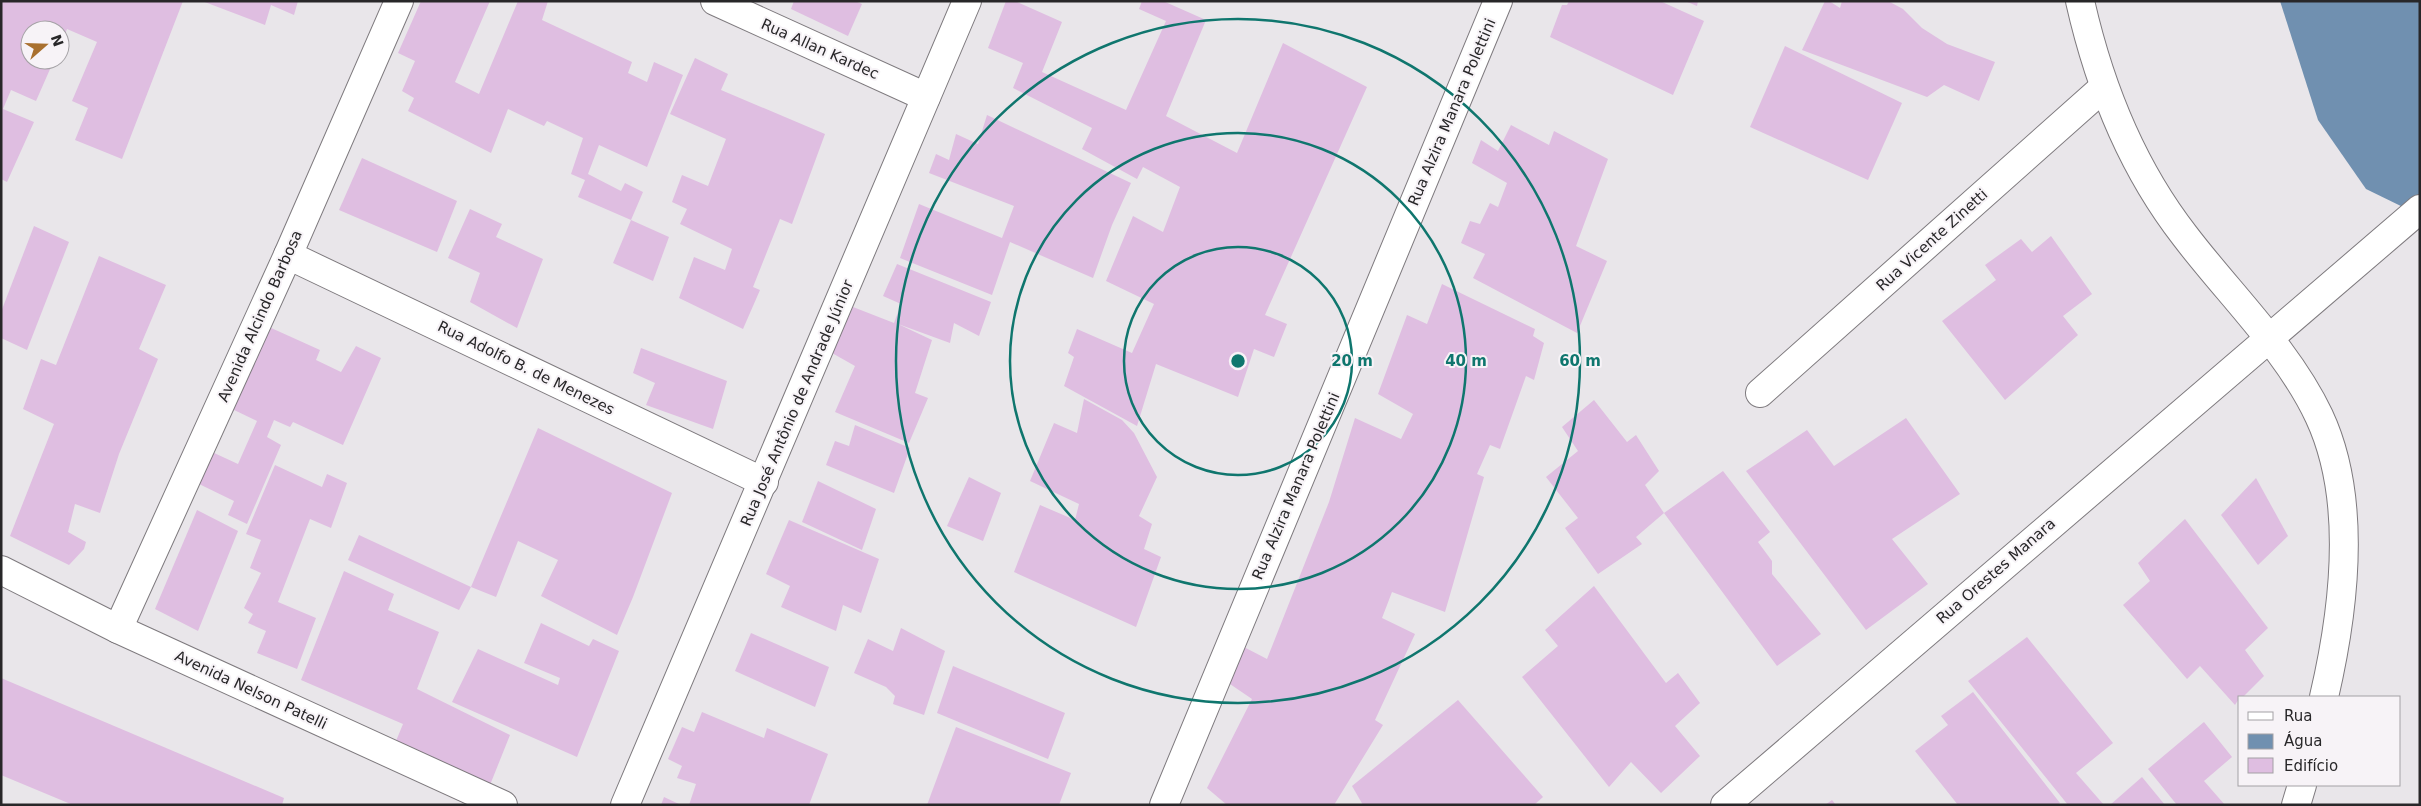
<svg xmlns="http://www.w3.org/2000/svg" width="2421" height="806" viewBox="0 0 2421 806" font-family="'DejaVu Sans',sans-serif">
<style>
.water{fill:#7090b0}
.building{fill:#dfbee1}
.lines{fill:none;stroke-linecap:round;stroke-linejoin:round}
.minor-casing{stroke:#7e7a7e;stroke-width:30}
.minor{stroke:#fff;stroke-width:28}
.ring{fill:none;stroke:#0f766e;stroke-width:2.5}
.labels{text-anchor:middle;stroke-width:4;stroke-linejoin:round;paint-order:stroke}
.street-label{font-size:15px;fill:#282729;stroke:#f7f3f7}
.centre{fill:#0f766e;stroke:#f7f3f7;stroke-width:2.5}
.ring-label{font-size:15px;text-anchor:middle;font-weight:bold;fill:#0f766e;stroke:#f7f3f7;stroke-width:4;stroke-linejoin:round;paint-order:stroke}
</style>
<rect width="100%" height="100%" fill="#e9e6ea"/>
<!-- water -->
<polygon class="water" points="2280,1 2420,1 2420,197 2407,209 2366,189 2318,120"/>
<!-- building -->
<g class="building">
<polygon points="1,1 183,1 122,159 75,140 88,108 72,101 97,42 67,29 60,46 60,30 30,30 30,60 54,60 36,101 11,90 3,109 34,122 7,182 1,179"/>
<polygon points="202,1 298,1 294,15 271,5 265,25"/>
<polygon points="421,1 490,1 455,82 479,94 518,1 548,1 542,20 632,62 628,73 647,82 654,62 683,75 647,167 599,145 588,174 621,191 625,183 643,192 631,220 578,197 585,180 571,174 583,138 547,121 544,126 508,109 491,153 408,111 414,98 402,91 415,61 398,53"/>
<polygon points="794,1 855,1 862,4 848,36 791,9"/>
<polygon points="1006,1 1015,1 1062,22 1042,72 1126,110 1166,21 1139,9 1142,1 1163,1 1206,20 1166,116 1237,153 1283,43 1367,87 1265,315 1287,324 1274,357 1254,349 1238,397 1156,364 1137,426 1064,386 1074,357 1068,353 1077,329 1132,353 1154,304 1106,281 1133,216 1163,232 1180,187 1143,167 1137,179 1082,149 1092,128 1013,88 1023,63 988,48"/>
<polygon points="1569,1 1660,1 1704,21 1673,95 1550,37 1562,5 1567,5"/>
<polygon points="1685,1 1698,1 1697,6"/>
<polygon points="1825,1 1829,1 1840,8 1842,1 1888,1 1903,9 1922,28 1947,44 1995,62 1979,101 1944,85 1927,97 1802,50"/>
<polygon points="1785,46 1902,103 1868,180 1750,127"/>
<polygon points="695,58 728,74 721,90 825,134 792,224 780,219 753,287 760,290 743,329 679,298 694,257 725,270 732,249 680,224 687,209 672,202 682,175 708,186 726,139 670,114"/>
<polygon points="987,115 1131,183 1112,225 1093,278 1010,242 992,295 900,258 919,204 1002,238 1014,206 929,173 936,154 949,160 956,134 978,144"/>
<polygon points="1511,125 1549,145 1554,131 1608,159 1576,246 1607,261 1577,333 1473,278 1485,254 1461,243 1470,221 1480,224 1490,203 1498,207 1507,183 1472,163 1481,140 1498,151"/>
<polygon points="362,158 457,201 437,252 339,210"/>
<polygon points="470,209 502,224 496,237 543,259 517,328 470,302 480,273 448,258"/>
<polygon points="631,220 669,237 653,281 613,263"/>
<polygon points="34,226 69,242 27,350 1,338 1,312"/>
<polygon points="2051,236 2092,294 2063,316 2078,335 2005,400 1942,321 1996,280 1985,265 2021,239 2032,252"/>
<polygon points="99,256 166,285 139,349 158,359 119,454 100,513 75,504 68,532 86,542 84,549 69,565 10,536 54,424 23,409 41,359 56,365"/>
<polygon points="897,264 991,302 979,336 954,323 950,343 898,324 932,340 915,393 928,398 909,443 835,412 855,366 832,353 853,307 894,323 901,304 883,296"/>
<polygon points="1442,284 1535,329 1533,336 1544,343 1534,380 1526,376 1500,449 1490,445 1477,474 1484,477 1445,612 1392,592 1382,618 1415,634 1375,720 1383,725 1334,805 1227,805 1207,788 1252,699 1227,682 1242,646 1267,659 1329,502 1355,418 1401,439 1413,414 1378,394 1407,315 1427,324"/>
<polygon points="269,327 320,350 316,360 341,372 356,346 381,358 343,445 293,422 290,427 274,420 267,437 281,445 247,524 228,515 234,501 197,483 212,452 238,464 257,421 232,409"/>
<polygon points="641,348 727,381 713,429 646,405 655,383 633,373"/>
<polygon points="1084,399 1122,420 1134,433 1157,477 1139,516 1152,524 1144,549 1161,557 1136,627 1014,572 1040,505 1075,520 1079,504 1030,481 1054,423 1077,433"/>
<polygon points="1594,400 1627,442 1636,435 1659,471 1645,485 1664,513 1636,537 1642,544 1598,574 1565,528 1578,518 1546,477 1578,451 1562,427"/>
<polygon points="1906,418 1960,494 1892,539 1928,584 1866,630 1746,471 1807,430 1834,466"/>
<polygon points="855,425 910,448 894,493 826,465 835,441 849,446"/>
<polygon points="538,428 672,493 633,597 617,635 541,596 558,560 518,541 496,597 471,587 459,610 348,560 359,535 471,587"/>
<polygon points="275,465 322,487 327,474 347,483 331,528 310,519 278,602 316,618 297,669 257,653 266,631 248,623 253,614 244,608 261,573 250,568 261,540 246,534"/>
<polygon points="1723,471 1770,532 1758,542 1772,561 1772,574 1821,634 1777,666 1664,513"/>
<polygon points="969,477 1001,493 983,541 947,526"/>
<polygon points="2256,478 2288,536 2258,565 2221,515"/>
<polygon points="818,481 876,509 862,550 802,522"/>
<polygon points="197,510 238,531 198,631 155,609"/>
<polygon points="2185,519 2268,628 2245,650 2264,676 2243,697 2240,697 2235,705 2200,666 2187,679 2123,605 2150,581 2138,563"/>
<polygon points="789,520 879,559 861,613 843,605 836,631 781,607 790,586 766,574"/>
<polygon points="344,571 394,594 388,610 439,632 417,689 510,735 490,785 396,741 403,724 301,680"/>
<polygon points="1594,586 1666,683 1678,673 1700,703 1675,726 1700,756 1661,793 1631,762 1609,787 1522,677 1558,646 1545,630"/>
<polygon points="541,623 589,646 593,639 619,651 577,757 452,702 478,649 558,685 560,678 524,663"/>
<polygon points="901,628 945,651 924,715 893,704 895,696 886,687 854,673 868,639 893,651"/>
<polygon points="751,633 829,667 815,707 735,671"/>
<polygon points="2027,637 2113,743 2076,773 2104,805 2068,805 1968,681"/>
<polygon points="953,666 1065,713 1048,759 937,713"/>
<polygon points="1,678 284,798 282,805 73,805 1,775"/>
<polygon points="1973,692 2060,803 2057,805 1958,805 1915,751 1948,725 1941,716"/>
<polygon points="1458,700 1543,797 1534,805 1363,805 1352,786"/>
<polygon points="702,712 764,738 767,728 828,754 809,805 689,805 696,784 677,778 682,766 668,759 682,727 694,732"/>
<polygon points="2204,722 2232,757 2204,781 2225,805 2177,805 2148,769"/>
<polygon points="956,727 1071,773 1059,805 927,805"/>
<polygon points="2142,777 2165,805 2110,805"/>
<polygon points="664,797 681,805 661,805"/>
<polygon points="1832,800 1836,805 1825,805"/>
</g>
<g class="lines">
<!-- minor casing -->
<g class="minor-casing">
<g id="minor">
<polyline points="715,1 926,97"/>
<path d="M2080 1C2099 85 2132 168 2185 236 2229 294 2288 350 2319 416 2358 499 2344 611 2324 697"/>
<polyline points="288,255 764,482"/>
<polyline points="1760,393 2104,87"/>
<polyline points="1,570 118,629 503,805"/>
<polyline points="118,629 288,255 399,1"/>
<polyline points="625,805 967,1"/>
<polyline points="1164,805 1498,1"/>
<polyline points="1725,805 2420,209"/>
<polyline points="2296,805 2302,785"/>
</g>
</g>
<!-- minor -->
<use href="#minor" class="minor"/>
</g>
<!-- distance rings -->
<g class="ring">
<circle cx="1238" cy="361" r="114"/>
<circle cx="1238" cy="361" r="228"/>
<circle cx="1238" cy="361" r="342"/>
</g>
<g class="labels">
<!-- street labels -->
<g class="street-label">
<text transform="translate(820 49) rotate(24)" y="5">Rua Allan Kardec</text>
<text transform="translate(1452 112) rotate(-67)" y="5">Rua Alzira Manara Polettini</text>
<text transform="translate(1932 240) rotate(-42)" y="5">Rua Vicente Zinetti</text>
<text transform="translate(260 316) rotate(-66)" y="5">Avenida Alcindo Barbosa</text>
<text transform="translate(526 368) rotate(26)" y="5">Rua Adolfo B. de Menezes</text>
<text transform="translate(797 403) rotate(-67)" y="5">Rua José Antônio de Andrade Júnior</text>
<text transform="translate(1296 486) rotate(-67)" y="5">Rua Alzira Manara Polettini</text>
<text transform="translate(1996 571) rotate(-41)" y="5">Rua Orestes Manara</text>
<text transform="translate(251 690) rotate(25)" y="5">Avenida Nelson Patelli</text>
</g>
</g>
<circle cx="1238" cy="361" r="8" class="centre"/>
<g class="ring-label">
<text x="1352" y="366">20 m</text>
<text x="1466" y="366">40 m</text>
<text x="1580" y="366">60 m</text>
</g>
<!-- border -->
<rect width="2421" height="806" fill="none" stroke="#282729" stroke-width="5"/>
<!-- legend -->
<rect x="2238" y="696" width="162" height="90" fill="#f7f3f7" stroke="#a4a1a5"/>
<rect x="2248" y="712" width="25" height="8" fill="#ffffff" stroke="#a4a1a5"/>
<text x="2284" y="721" font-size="15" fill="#282729">Rua</text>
<rect x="2248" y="734" width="25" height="15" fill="#7090b0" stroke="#a4a1a5"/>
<text x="2284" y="746" font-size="15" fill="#282729">Água</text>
<rect x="2248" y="758" width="25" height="15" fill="#dfbee1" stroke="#a4a1a5"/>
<text x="2284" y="771" font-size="15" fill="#282729">Edifício</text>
<!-- north arrow -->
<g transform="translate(45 45) rotate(70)"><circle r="24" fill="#f7f3f7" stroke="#a4a1a5"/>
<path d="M0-4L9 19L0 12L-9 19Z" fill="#a9702f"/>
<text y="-8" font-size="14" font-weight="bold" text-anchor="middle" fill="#282729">N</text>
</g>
</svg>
